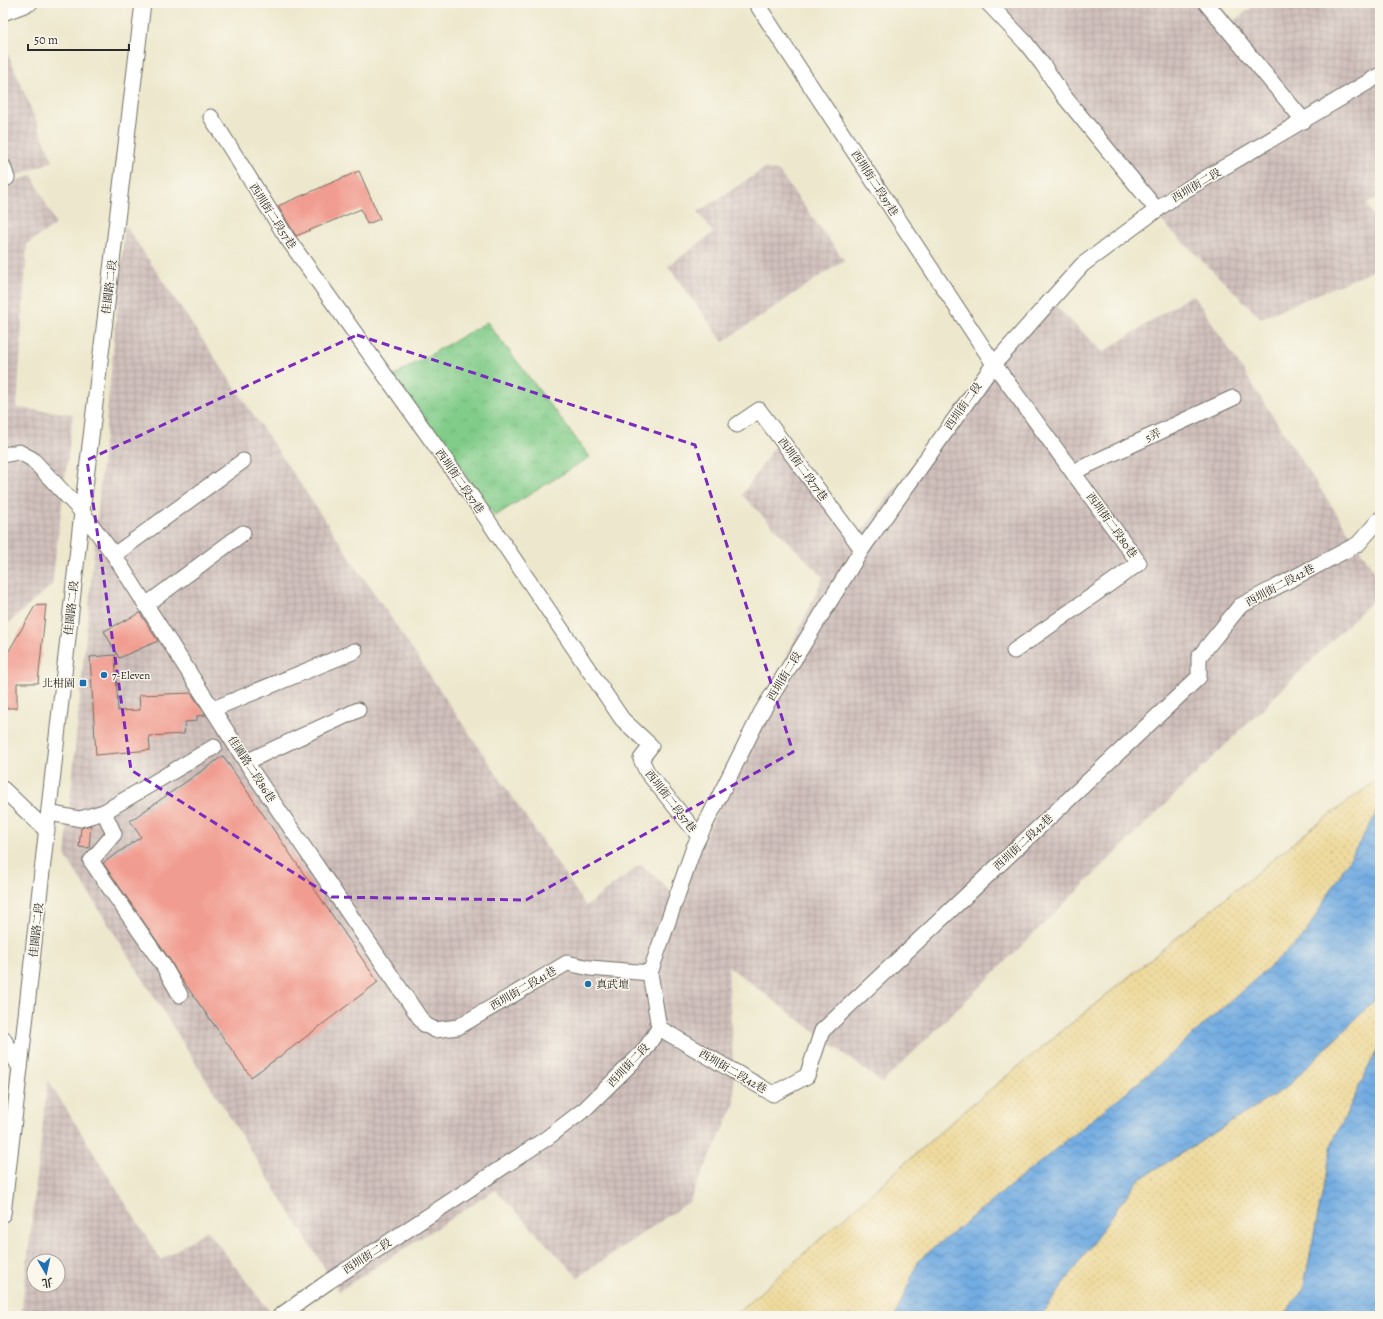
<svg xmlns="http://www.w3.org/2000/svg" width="1383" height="1319" viewBox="0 0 1383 1319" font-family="Alegreya,'Noto Serif TC',serif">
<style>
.industrial{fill:url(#industrial-grid);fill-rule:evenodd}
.sand{fill:url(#sand-dots);stroke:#8c8264}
.park{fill:url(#park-crowns);stroke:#567c5a}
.water{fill:url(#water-waves);stroke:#4e6b86}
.building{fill:#f19c90}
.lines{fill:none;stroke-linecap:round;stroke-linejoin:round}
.minor-casing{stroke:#6f6d64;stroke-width:17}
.minor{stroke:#fff;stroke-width:15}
.marked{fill:none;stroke:#7b2cbf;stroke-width:3;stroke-dasharray:8 5;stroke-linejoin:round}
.poi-dot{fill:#1f6fb2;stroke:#fbf7ec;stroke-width:1.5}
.labels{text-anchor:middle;stroke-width:3;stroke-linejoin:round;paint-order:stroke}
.street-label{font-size:11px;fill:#2b2b2b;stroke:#fbf7ec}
.poi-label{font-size:11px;fill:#2b2b2b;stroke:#fbf7ec;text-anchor:start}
</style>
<defs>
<pattern id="industrial-grid" width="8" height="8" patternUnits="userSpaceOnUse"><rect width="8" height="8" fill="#d0c0bc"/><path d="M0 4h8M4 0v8" fill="none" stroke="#b3a5a2"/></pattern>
<pattern id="sand-dots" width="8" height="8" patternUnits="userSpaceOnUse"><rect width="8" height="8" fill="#eeda9e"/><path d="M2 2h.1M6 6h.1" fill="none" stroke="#cb8" stroke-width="1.8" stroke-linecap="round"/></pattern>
<pattern id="park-crowns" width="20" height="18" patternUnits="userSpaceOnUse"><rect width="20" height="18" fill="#81cc89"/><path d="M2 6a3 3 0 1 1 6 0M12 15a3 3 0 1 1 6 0" fill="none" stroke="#70af76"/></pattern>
<pattern id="water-waves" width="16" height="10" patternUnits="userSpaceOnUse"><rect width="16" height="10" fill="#71abe1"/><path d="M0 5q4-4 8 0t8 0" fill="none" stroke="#5d8bb7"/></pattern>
</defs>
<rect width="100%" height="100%" fill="#fbf7ec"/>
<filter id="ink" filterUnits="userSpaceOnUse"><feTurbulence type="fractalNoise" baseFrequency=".025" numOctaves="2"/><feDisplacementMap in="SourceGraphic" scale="8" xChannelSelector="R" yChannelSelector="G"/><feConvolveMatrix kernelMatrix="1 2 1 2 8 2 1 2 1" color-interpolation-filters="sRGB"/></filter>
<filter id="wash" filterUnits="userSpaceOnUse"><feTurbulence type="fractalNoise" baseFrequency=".012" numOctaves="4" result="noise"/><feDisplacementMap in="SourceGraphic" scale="16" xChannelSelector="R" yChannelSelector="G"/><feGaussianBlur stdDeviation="0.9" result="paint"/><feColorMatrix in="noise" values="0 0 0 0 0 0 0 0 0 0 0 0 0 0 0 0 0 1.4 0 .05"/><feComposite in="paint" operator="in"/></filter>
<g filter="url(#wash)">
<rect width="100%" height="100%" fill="#ede8cd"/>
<!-- industrial -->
<g class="industrial">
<polygon points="991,3 1218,3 1234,21 1257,3 1380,3 1380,198 1367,203 1380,231 1380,268 1261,318 1145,205"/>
<polygon points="3,42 53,161 3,181"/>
<polygon points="765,168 779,172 844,260 723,342 668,266 713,233 698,212"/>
<polygon points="32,175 56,224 27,244 17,408 73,414 52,585 3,628 3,186"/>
<polygon points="125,225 586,906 641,864 665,885 677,900 823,577 742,495 775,446 860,533 1045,296 1103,352 1193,294 1380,580 1380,593 882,1083 728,966 735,1104 689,1202 578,1277 495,1190 339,1291 65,855"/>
<path d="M48 1080 161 1260 207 1230 273 1316H21ZM34 1261H58V1285H34Z"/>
</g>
<!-- sand -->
<polygon class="sand" points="1380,778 1380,1292 1345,1316 730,1316 744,1307 965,1110 1308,831"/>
<!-- park -->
<polygon class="park" points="487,322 590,457 495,516 393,376"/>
<!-- water -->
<g class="water">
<polygon points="1380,808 1380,998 1373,1002 1287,1087 1136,1182 1043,1313 1039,1316 895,1316 919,1260 1146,1076 1303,937"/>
<polygon points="1380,1043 1380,1316 1283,1316 1303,1290 1332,1144"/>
</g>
<g id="blocks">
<!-- building -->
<g class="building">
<polygon points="359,171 380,219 367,224 361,209 296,236 278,206"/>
<polygon points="46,605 38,683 17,683 17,708 3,708 3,661 35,606"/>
<polygon points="140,613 158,641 119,658 104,631"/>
<polygon points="115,655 118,711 140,710 139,695 191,693 206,715 197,716 197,721 185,722 184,734 149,736 150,750 96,755 90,657"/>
<polygon points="223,756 378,982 290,1049 251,1077 178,974 170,960 103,863 141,837 130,821"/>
<polygon points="91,825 89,848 79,847 81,828"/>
</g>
</g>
</g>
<g filter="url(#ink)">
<use href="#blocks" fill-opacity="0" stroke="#6f6d64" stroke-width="1"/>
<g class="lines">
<!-- minor casing -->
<g class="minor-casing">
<g id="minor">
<polyline points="756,3 994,364 1139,563 1014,651"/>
<polyline points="988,3 1025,42 1043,65 1063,95 1157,210"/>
<polyline points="1206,3 1304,121"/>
<polyline points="3,13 30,3"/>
<polyline points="211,117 287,238 472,497 622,719 651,746 641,759 647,772 699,836"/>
<polyline points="3,166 7,178"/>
<polyline points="737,425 759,410 862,549"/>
<polyline points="3,455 19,452 32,459 82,512 114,555 252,771 424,1024 435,1030 458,1027 567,963 590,968 650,973"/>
<polyline points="1073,472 1233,398"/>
<polyline points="114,555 243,461"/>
<polyline points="146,605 243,533"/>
<polyline points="213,709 355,651"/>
<polyline points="246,762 358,710"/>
<polyline points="3,789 47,831"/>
<polyline points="104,812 114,834 91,861 163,965 180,995"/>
<polyline points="49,813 80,819 104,812 214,747"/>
<polyline points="659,1028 773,1094 807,1076 822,1031 1199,677 1199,657 1240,606 1358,544 1380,519"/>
<polyline points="3,1038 20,1068"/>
<polyline points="3,1214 22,1051 82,512 143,3"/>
<polyline points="280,1316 328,1282 547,1138 585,1109 644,1051 659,1028 650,973 694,847 761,713 862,549 994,364 1082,265 1177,195 1380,75"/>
</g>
</g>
<!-- minor -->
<use href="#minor" class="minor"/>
</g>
</g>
<!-- marked area -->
<path class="marked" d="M357 335 695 445 793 752 526 900 332 897 131 770 87 460Z"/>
<!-- markers -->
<g class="poi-dot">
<circle cx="104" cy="675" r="4"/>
<rect x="79" y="679" width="8" height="8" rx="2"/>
<circle cx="588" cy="984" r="4"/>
</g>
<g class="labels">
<!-- street labels -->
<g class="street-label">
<text transform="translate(875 183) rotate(57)" y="4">西圳街二段97巷</text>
<text transform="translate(1196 185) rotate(-31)" y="4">西圳街二段</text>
<text transform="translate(273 216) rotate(57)" y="4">西圳街二段57巷</text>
<text transform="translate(109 287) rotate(-83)" y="4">佳園路二段</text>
<text transform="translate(963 406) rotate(-55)" y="4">西圳街二段</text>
<text transform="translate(1153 435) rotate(-25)" y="4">5弄</text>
<text transform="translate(803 469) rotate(54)" y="4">西圳街二段77巷</text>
<text transform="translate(460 481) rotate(55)" y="4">西圳街二段57巷</text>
<text transform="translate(1112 525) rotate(54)" y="4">西圳街二段80巷</text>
<text transform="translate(1280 585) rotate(-28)" y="4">西圳街二段42巷</text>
<text transform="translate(71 608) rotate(-84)" y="4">佳園路二段</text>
<text transform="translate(784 676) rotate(-59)" y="4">西圳街二段</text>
<text transform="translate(252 769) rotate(57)" y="4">佳園路二段86巷</text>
<text transform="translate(671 801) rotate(52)" y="4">西圳街二段57巷</text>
<text transform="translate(1023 842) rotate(-43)" y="4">西圳街二段42巷</text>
<text transform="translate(36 930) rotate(-84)" y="4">佳園路二段</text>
<text transform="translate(523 988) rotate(-30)" y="4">西圳街二段41巷</text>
<text transform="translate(628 1065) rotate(-47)" y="4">西圳街二段</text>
<text transform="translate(733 1071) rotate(30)" y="4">西圳街二段42巷</text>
<text transform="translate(367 1256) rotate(-33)" y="4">西圳街二段</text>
</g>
<!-- poi labels -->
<g class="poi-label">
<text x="112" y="679">7-Eleven</text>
<text x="75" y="687" text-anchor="end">北柑園</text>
<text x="596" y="988">真武壇</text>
</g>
</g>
<!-- margin -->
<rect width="1383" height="1319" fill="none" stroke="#fbf7ec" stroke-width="16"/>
<!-- north arrow -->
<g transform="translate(46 1273) rotate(171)"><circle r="19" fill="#fbf7ec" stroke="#a8a59f"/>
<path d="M0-3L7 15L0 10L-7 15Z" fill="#1f6fb2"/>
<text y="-6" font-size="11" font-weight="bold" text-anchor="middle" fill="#2b2b2b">北</text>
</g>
<!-- scale -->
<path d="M28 44v6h101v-6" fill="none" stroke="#2b2b2b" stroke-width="2"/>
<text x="34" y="44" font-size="12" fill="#2b2b2b" stroke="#fbf7ec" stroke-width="3" paint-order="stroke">50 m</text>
</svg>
